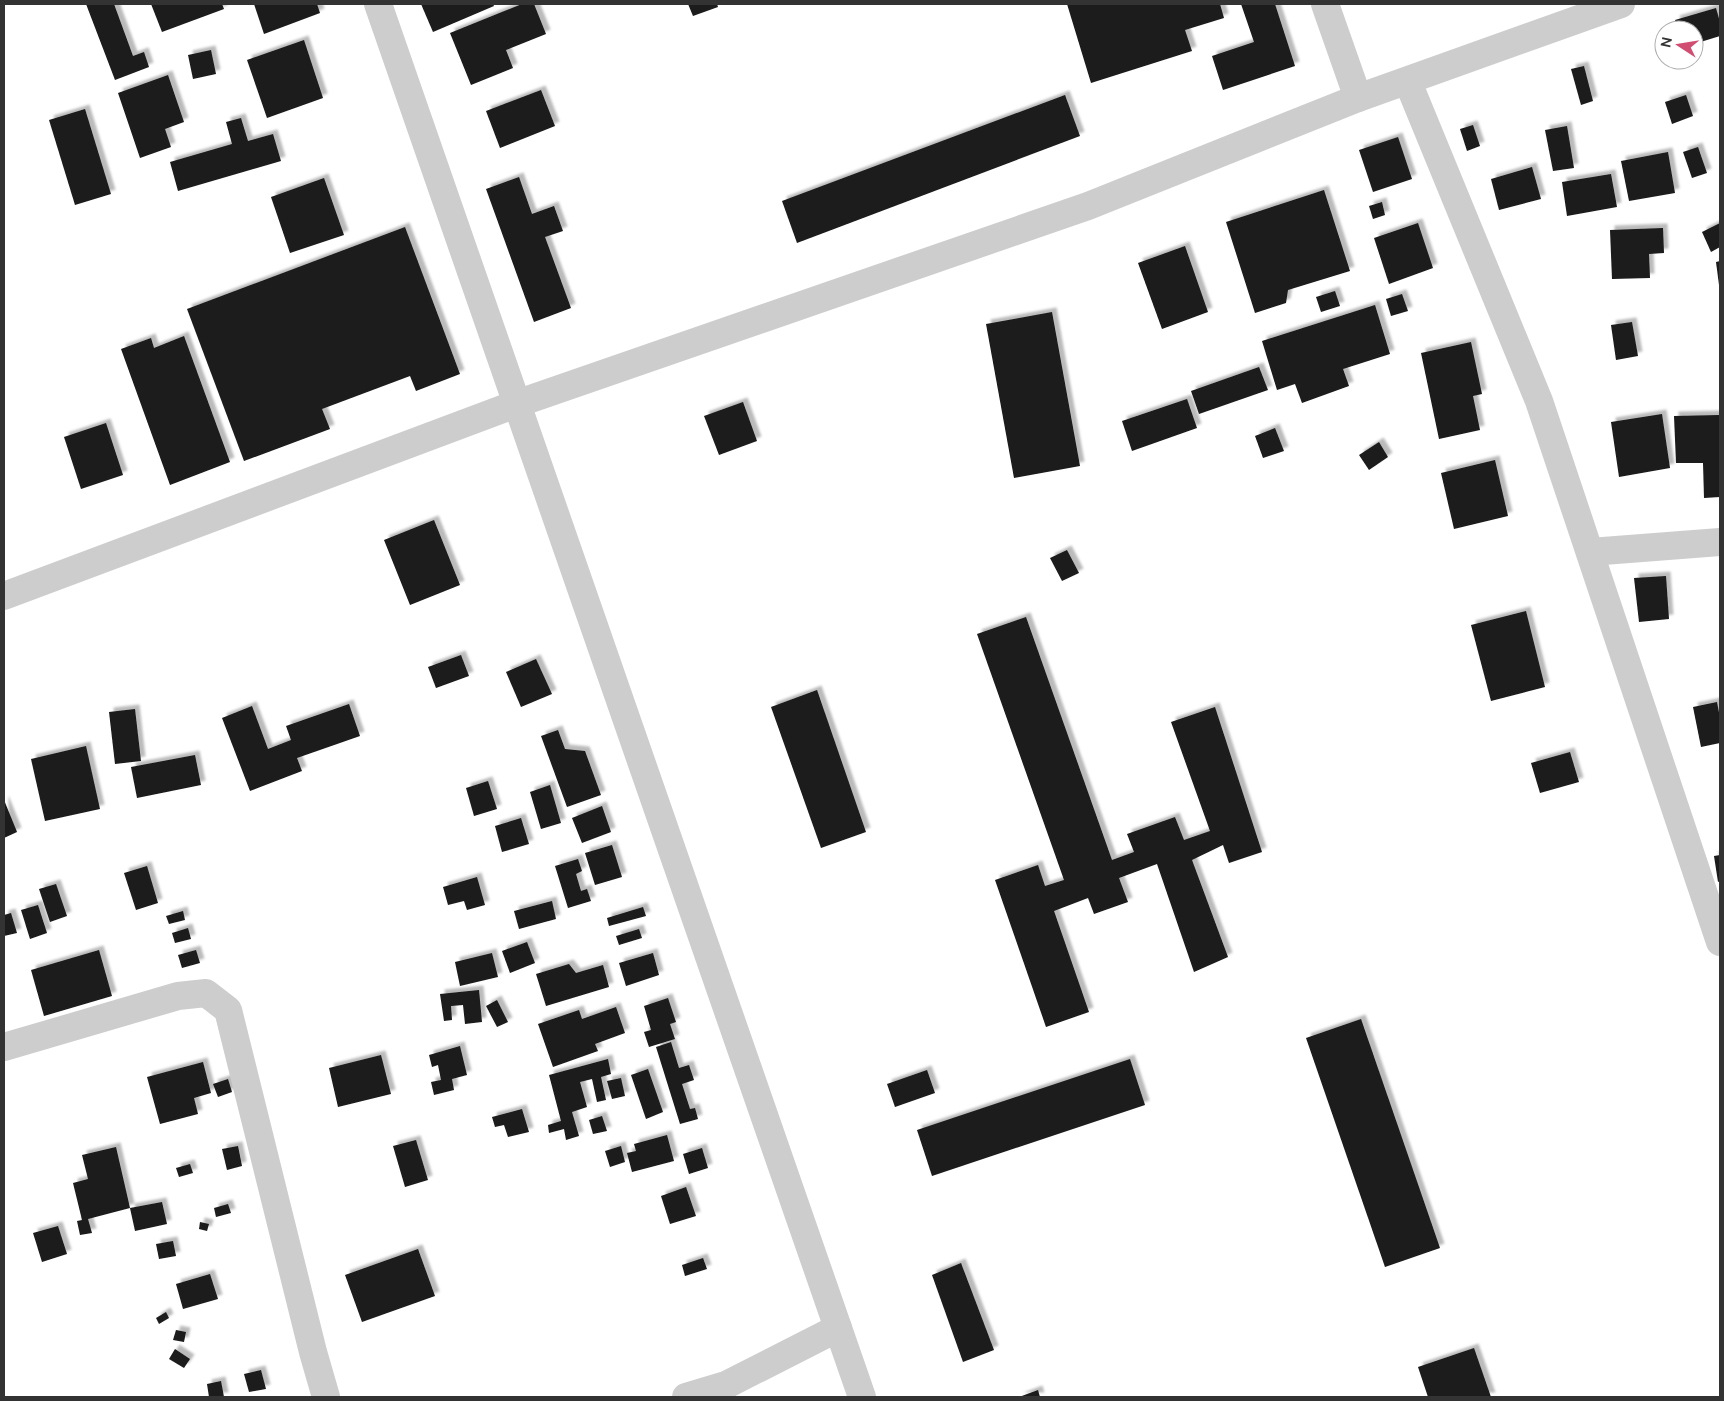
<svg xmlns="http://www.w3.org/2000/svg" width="1724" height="1401" viewBox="0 0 1724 1401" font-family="'DM Sans',sans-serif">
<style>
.building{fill:#1a1a1a;filter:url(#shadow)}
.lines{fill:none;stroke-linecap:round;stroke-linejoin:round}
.minor{stroke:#cdcdcd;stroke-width:28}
</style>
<defs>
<filter id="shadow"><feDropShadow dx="4.5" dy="-4.5" stdDeviation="1" flood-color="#0004"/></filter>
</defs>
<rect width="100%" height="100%" fill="#fff"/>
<!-- building -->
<g class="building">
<polygon points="86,4 114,4 133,56 144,52 149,67 115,80"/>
<polygon points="151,4 222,4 224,9 162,32"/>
<polygon points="254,4 317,4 320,13 264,34"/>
<polygon points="421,4 493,4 494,6 433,32"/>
<polygon points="522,4 534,4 546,34 506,50 513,68 471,85 450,33"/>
<polygon points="688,4 717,4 718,7 693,16"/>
<polygon points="1067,4 1220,4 1224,18 1185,30 1192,51 1091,83"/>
<polygon points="1241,4 1275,4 1295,66 1223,90 1212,56 1254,42"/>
<polygon points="1716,8 1720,22 1720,36 1694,44 1694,30 1678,30 1675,20"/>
<polygon points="304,40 323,98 267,118 247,60"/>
<polygon points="211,50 216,74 193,79 188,55"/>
<polygon points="1584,66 1593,101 1581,105 1571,69"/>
<polygon points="168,75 184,122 165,129 171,147 140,158 118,93"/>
<polygon points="541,90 555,126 500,148 486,111"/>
<polygon points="1065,95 1080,136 797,243 782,201"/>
<polygon points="1686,95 1693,116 1672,124 1665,102"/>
<polygon points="85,109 111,194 75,205 49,120"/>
<polygon points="241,118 248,141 273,134 281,161 178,191 170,162 232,144 226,122"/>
<polygon points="1473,125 1480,146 1467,151 1460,129"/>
<polygon points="1567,126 1574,168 1553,171 1545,130"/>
<polygon points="1398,137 1412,179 1373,192 1359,150"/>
<polygon points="1698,147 1707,173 1692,178 1683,152"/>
<polygon points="1668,152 1675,193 1629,201 1621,161"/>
<polygon points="1532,167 1541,199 1499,210 1491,179"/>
<polygon points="1611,174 1617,207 1567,216 1562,182"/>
<polygon points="519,177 532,214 554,206 563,231 545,237 571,308 534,322 486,189"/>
<polygon points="324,178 344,235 290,253 271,197"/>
<polygon points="1324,190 1350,271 1288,290 1286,303 1255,313 1226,222"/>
<polygon points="1382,202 1385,215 1373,219 1369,206"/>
<polygon points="1418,223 1433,268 1389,284 1374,238"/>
<polygon points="1720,223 1720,247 1711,252 1702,232"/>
<polygon points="405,227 460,374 416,391 410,376 322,409 330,429 244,461 187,309"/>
<polygon points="1663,228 1664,253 1649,254 1650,278 1612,279 1610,230"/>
<polygon points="1185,246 1208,312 1162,329 1138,263"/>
<polygon points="1720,261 1720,285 1719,285 1716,262"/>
<polygon points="1335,291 1340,306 1321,312 1316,297"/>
<polygon points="1402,294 1408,311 1391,316 1386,299"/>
<polygon points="1375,305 1390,354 1343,369 1349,386 1302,403 1295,384 1277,390 1262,341"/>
<polygon points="1052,312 1080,466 1014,478 986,324"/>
<polygon points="1632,322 1638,356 1616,360 1611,325"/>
<polygon points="184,336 230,462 170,485 121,349 151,338 154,348"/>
<polygon points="1471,342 1482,394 1473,396 1480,430 1439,439 1421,353"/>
<polygon points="1259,367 1268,390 1199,414 1191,391"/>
<polygon points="1187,399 1197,428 1132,451 1122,421"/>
<polygon points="743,402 757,441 719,455 704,416"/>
<polygon points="1662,414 1670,468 1619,477 1611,422"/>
<polygon points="1720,415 1720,497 1704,498 1703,463 1676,463 1674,416"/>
<polygon points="106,423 123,475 81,489 64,437"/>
<polygon points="1275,428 1284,451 1263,458 1255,436"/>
<polygon points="1379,442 1388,457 1369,470 1359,455"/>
<polygon points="1495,460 1508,516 1454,529 1441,473"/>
<polygon points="434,520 460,585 410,605 384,540"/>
<polygon points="1067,550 1079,573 1062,581 1050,558"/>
<polygon points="1666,576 1669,619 1639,622 1634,578"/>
<polygon points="1526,611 1545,687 1491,701 1471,625"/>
<polygon points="1026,617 1112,860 1134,852 1127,834 1175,817 1184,840 1210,831 1171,722 1215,707 1262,852 1229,863 1223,845 1192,860 1228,957 1194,972 1157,864 1119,878 1128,902 1094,914 1088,898 1054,911 1089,1012 1046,1027 995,880 1038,865 1045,886 1064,880 977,634"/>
<polygon points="461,655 469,676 436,688 428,667"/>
<polygon points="536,659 552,694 521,707 506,672"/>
<polygon points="817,690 866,832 821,848 771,707"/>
<polygon points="1717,702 1720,718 1720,743 1701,747 1693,707"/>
<polygon points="349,704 360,736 297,758 302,771 250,791 222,718 252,706 268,749 291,740 286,726"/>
<polygon points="135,709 141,761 115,764 109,712"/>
<polygon points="558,730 565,749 585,751 601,795 567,807 541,736"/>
<polygon points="86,746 100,809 45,821 31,759"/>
<polygon points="1570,752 1579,782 1540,793 1531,763"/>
<polygon points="195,755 201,785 137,798 131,767"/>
<polygon points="488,781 497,809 474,816 466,788"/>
<polygon points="550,785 561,823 541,829 530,792"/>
<polygon points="4,800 17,832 4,838"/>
<polygon points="602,806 611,832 582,843 572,818"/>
<polygon points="521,818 529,844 502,852 495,826"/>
<polygon points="612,845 622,877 595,885 585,853"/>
<polygon points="1720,855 1720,881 1718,882 1714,856"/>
<polygon points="578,859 582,871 576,874 581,891 587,889 591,901 568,908 555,866"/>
<polygon points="147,866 158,903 136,910 124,873"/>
<polygon points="477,877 485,905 467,910 464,901 448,905 443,887"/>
<polygon points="56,884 67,916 50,922 39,889"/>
<polygon points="552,901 556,919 519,929 514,911"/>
<polygon points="38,905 47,933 30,939 21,910"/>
<polygon points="643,907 646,916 609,926 607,918"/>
<polygon points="183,911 185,920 169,924 166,916"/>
<polygon points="11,913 17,933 4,936 4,915"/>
<polygon points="188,928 191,939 175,943 172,933"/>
<polygon points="639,929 642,938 619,945 616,936"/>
<polygon points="527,942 535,963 510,973 502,951"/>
<polygon points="99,950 112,996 44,1016 31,970"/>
<polygon points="196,950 200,963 182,968 178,955"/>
<polygon points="492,953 498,977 460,986 455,962"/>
<polygon points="653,953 659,975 626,986 619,963"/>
<polygon points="569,964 576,973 603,965 609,987 546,1006 536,974"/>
<polygon points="479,990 482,1022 465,1024 463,1005 451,1006 452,1020 444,1021 440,994"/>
<polygon points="668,998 676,1022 670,1024 675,1039 649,1047 644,1032 651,1030 644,1006"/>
<polygon points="497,1000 508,1022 497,1027 486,1006"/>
<polygon points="616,1007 625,1033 595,1044 598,1051 553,1067 538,1024 579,1010 582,1019"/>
<polygon points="1361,1019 1440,1248 1385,1267 1306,1038"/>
<polygon points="671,1042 679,1068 689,1065 694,1080 682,1084 690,1109 695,1108 698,1119 680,1124 656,1047"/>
<polygon points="460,1046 467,1075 452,1079 454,1090 434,1095 431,1082 441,1080 438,1065 432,1067 429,1055"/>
<polygon points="381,1055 391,1094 338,1107 329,1068"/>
<polygon points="608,1059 611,1074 601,1077 606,1100 597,1102 592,1079 580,1082 587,1107 572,1112 579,1136 566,1140 564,1129 549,1133 548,1125 561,1121 549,1075"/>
<polygon points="1130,1059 1145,1105 932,1176 917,1130"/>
<polygon points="203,1062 211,1093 194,1098 198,1114 160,1124 147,1077"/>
<polygon points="648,1069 663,1112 646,1119 631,1075"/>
<polygon points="927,1070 935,1093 895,1107 887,1084"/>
<polygon points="621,1078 625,1096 612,1099 607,1081"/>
<polygon points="228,1079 232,1092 218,1097 213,1084"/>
<polygon points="522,1109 529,1132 508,1137 504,1125 495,1127 492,1117"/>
<polygon points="602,1116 607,1131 593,1134 589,1120"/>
<polygon points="667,1135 674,1161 632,1172 627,1153 636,1151 634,1144"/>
<polygon points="416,1140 428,1180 405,1187 393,1146"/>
<polygon points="238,1146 242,1166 227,1170 222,1149"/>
<polygon points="621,1146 625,1162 610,1167 605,1151"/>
<polygon points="116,1147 130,1208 88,1219 92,1233 80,1235 77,1221 82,1220 73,1183 88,1179 82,1155"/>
<polygon points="702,1148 708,1168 689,1174 683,1154"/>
<polygon points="190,1164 193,1173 179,1177 176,1168"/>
<polygon points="686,1187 696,1216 670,1224 661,1196"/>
<polygon points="162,1202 167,1224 135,1231 130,1208"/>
<polygon points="228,1204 231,1213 216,1217 214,1208"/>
<polygon points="200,1222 209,1224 207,1231 199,1229"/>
<polygon points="58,1226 67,1254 42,1262 33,1233"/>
<polygon points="173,1241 176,1256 159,1259 156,1244"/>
<polygon points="418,1249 435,1296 362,1322 345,1275"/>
<polygon points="703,1258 707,1269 685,1276 682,1265"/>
<polygon points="961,1263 994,1350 963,1362 932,1275"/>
<polygon points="210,1274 218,1299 183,1309 176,1284"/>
<polygon points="166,1312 169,1318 159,1324 156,1318"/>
<polygon points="176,1330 186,1332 184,1342 173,1340"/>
<polygon points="1474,1348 1491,1397 1428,1397 1418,1367"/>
<polygon points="175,1349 190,1359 184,1368 169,1359"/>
<polygon points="261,1370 266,1389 249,1392 244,1374"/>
<polygon points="221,1381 224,1397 209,1397 207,1384"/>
<polygon points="1038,1390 1040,1397 1019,1397"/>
</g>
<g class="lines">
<!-- minor -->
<g class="minor">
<polyline points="378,4 862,1397"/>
<polyline points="1325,4 1358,98"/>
<polyline points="1408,82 1539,401 1720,942"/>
<polyline points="1590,552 1720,542"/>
<polyline points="4,596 516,404 1088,206 1358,98 1621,4"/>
<polyline points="4,1047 178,996 206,993 228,1010 313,1352 326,1397"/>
<polyline points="686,1397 726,1385 838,1328"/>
</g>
</g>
<!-- border -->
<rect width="1724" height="1401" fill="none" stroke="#333333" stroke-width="10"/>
<!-- north arrow -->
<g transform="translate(1679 45) rotate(282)"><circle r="24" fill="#ffffff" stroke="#adadad"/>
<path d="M0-4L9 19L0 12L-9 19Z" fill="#d14d71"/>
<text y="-8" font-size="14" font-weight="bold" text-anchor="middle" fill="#333333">N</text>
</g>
</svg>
